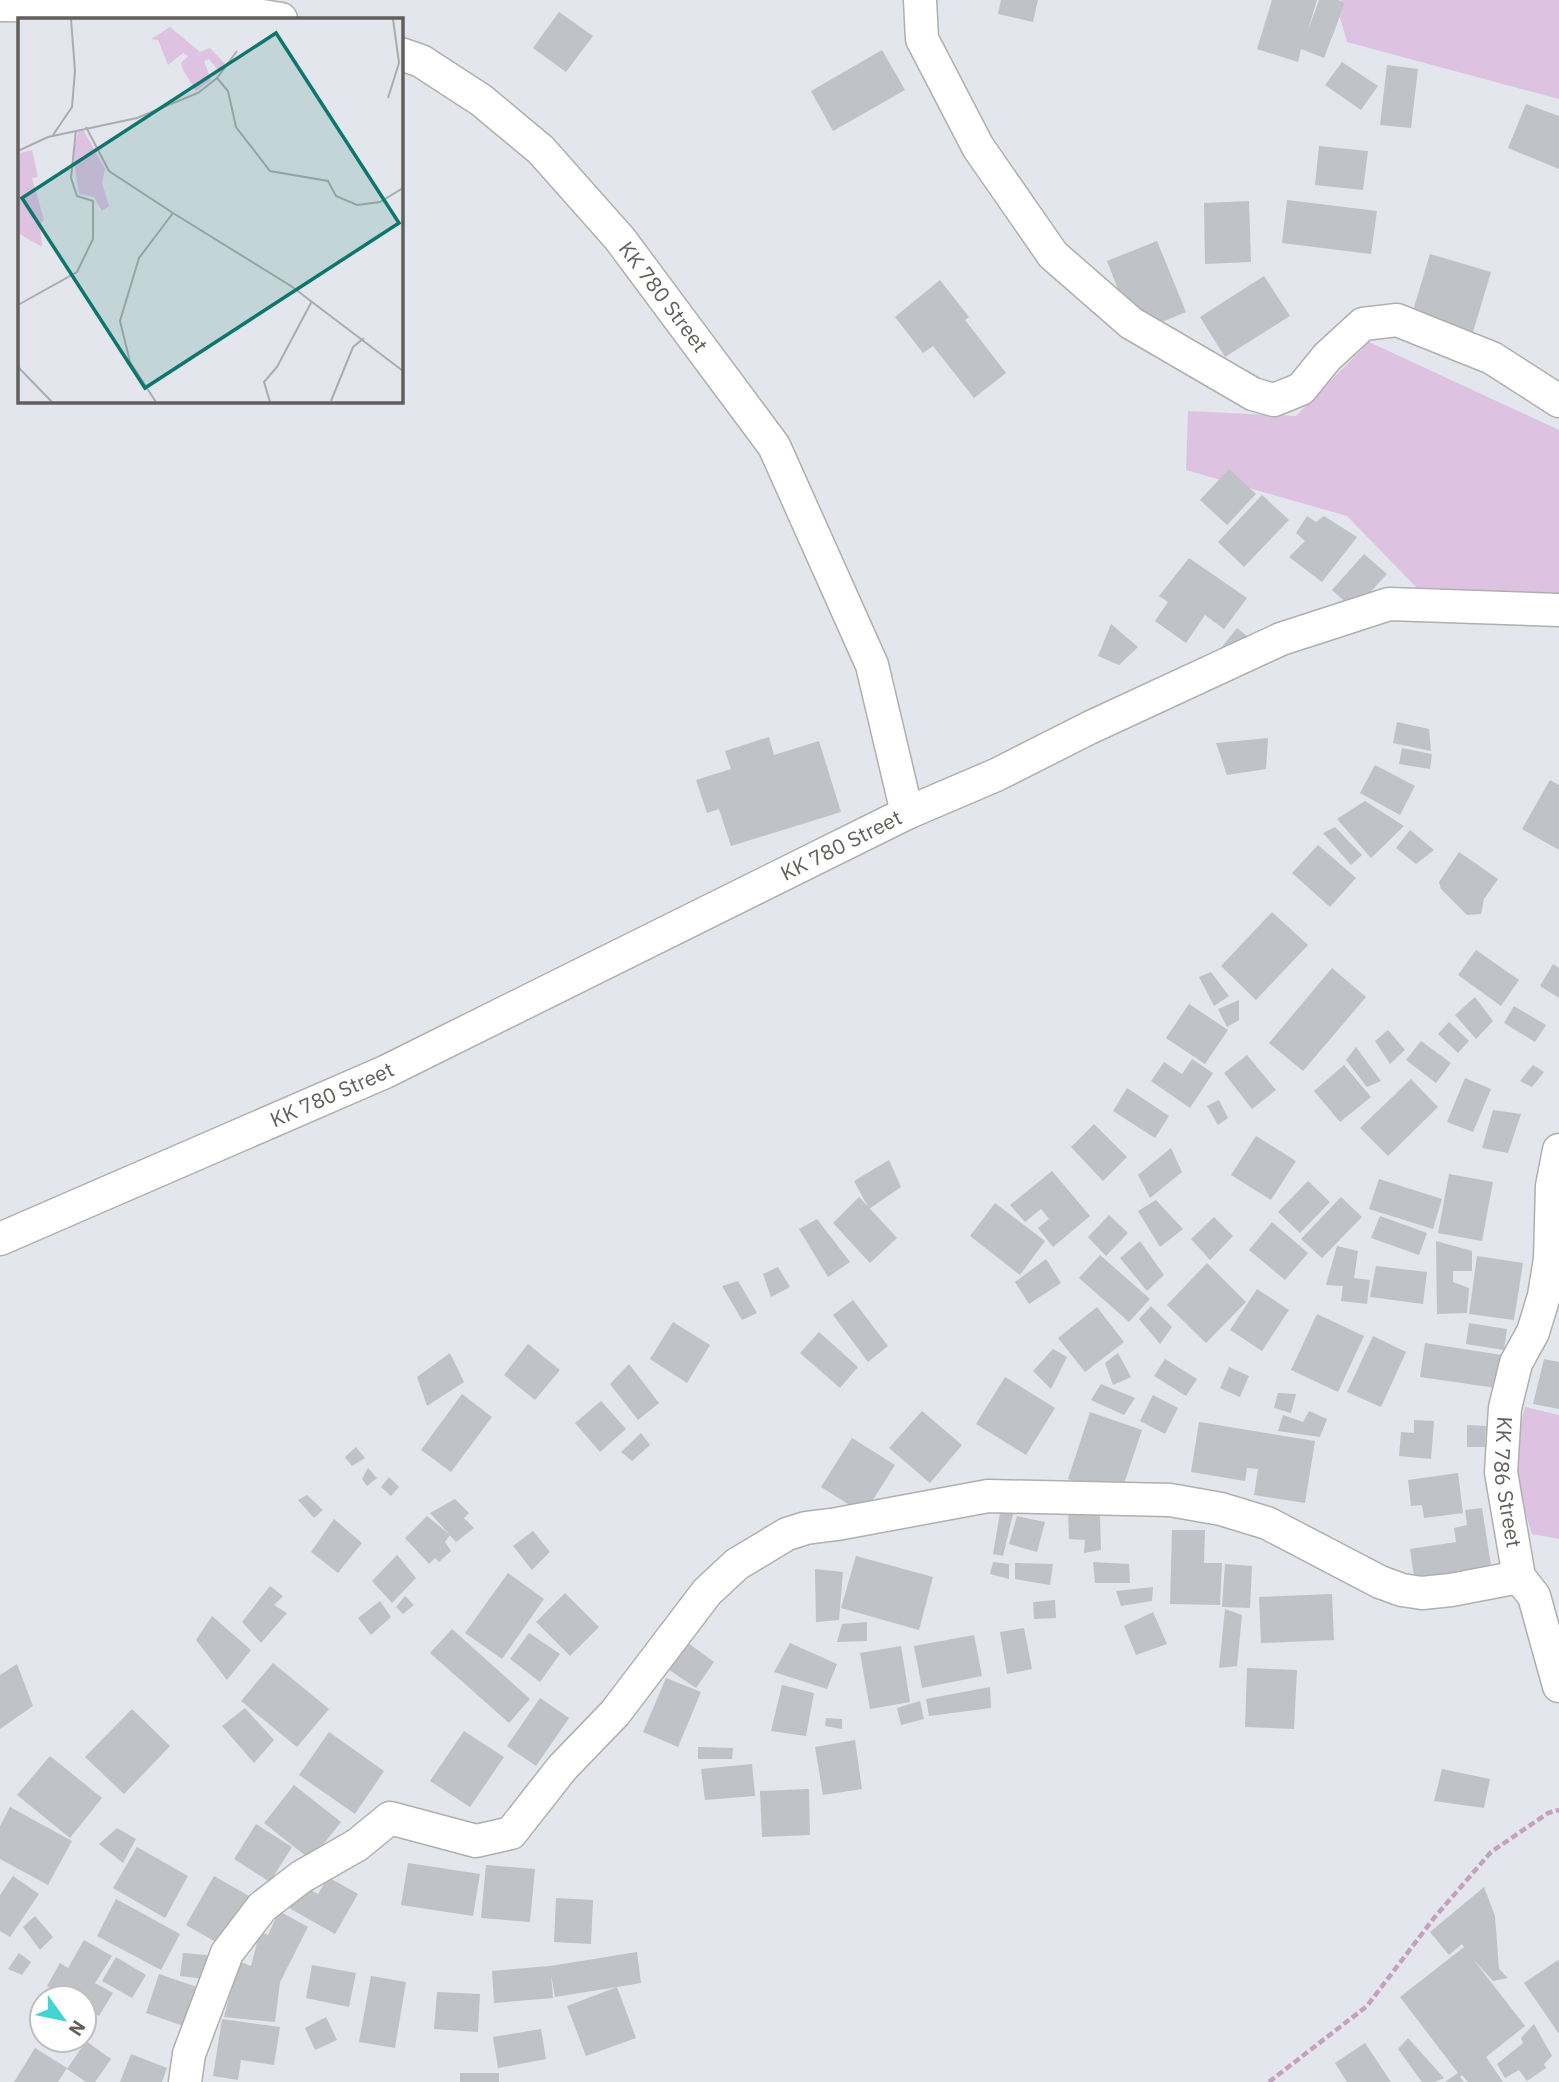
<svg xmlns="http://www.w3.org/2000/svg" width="1559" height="2082" viewBox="0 0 1559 2082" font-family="'IBM Plex Sans',sans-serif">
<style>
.green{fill:#ddc2e1}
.building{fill:#bfc2c7}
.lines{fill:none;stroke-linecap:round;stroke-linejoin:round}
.minor-casing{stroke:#b1afac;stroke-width:35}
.path{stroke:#c6a0bf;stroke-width:4.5;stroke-dasharray:7 3.5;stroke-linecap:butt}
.minor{stroke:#fff;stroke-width:32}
.labels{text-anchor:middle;stroke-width:5;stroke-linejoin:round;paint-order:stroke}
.street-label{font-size:21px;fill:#615e5b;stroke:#fff}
.inset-road{fill:none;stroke:#abacae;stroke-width:2}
.view{fill:#0f766e;fill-opacity:0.15;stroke:#0f766e;stroke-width:3.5}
.inset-edge{fill:none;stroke:#615e5b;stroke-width:3.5}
</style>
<rect width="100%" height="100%" fill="#e3e6ec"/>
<!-- green -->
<g class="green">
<polygon points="1340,0 1559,0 1559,99 1347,42 1340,17 1345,3"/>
<polygon points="1369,342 1559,430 1559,594 1417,588 1347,516 1186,470 1188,411 1296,416"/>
<polygon points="1525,1407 1559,1415 1559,1539 1532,1534 1510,1462"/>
</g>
<!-- building -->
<g class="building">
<polygon points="1001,0 1038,0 1033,22 998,14"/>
<polygon points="1272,0 1317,0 1307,33 1319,0 1338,0 1345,3 1324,58 1301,49 1298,62 1257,49"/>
<polygon points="559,12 593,36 566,72 533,48"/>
<polygon points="882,50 905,90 833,131 811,91"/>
<polygon points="1342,62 1378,86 1361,110 1325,85"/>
<polygon points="1387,65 1418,69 1411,128 1380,125"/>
<polygon points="1526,104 1559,116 1559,169 1508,148"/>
<polygon points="1319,146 1368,151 1363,190 1315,185"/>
<polygon points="1287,200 1377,211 1371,254 1282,243"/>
<polygon points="1249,201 1251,262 1205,264 1204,203"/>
<polygon points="1157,241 1186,312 1135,333 1107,261"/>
<polygon points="1430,254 1491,272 1473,332 1412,314"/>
<polygon points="1264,276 1290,316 1225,357 1200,317"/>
<polygon points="940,280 969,317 965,320 1006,373 974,398 933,346 923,353 895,317"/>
<polygon points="1229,469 1256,494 1227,525 1200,500"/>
<polygon points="1262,495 1289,520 1244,567 1218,542"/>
<polygon points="1307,516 1316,522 1324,516 1357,537 1322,582 1289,557 1305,541 1296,533"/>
<polygon points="1364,554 1387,574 1354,610 1332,590"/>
<polygon points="1189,558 1247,598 1224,629 1205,615 1186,643 1155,621 1168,602 1159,596"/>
<polygon points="1111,624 1138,647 1119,665 1098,656"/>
<polygon points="1237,628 1262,648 1217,653"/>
<polygon points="1397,722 1429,729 1431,751 1393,743"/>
<polygon points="769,737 774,755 819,741 841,812 731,846 719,809 707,813 696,780 731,769 725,751"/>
<polygon points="1268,738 1266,769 1227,775 1216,743"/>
<polygon points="1402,748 1432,754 1430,769 1399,764"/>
<polygon points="1375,765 1415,786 1400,815 1360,793"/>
<polygon points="1550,780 1559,785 1559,850 1522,829"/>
<polygon points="1365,801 1404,826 1371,858 1337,819"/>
<polygon points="1335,827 1362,855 1351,865 1323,833"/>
<polygon points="1410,830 1434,850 1416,864 1396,848"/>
<polygon points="1318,845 1356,878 1330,907 1292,873"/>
<polygon points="1459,852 1498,879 1484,899 1481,914 1467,915 1441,889 1439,882"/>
<polygon points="1272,912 1308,945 1256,1000 1221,966"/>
<polygon points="1476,950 1519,980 1501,1006 1458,975"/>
<polygon points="1553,964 1559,968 1559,998 1540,986"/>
<polygon points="1332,968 1366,997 1303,1071 1269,1043"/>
<polygon points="1211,972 1229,996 1214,1006 1199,977"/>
<polygon points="1475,997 1493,1021 1476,1039 1455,1015"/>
<polygon points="1239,1000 1239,1020 1227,1027 1218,1009"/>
<polygon points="1189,1004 1228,1030 1205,1064 1166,1038"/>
<polygon points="1514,1006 1546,1025 1535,1042 1504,1023"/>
<polygon points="1449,1022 1469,1041 1458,1053 1438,1034"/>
<polygon points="1388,1030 1405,1050 1390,1064 1375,1041"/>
<polygon points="1421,1041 1451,1063 1436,1083 1406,1060"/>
<polygon points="1356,1047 1381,1081 1367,1087 1346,1060"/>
<polygon points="1247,1055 1276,1090 1252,1109 1224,1073"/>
<polygon points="1192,1059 1213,1073 1190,1108 1151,1081 1164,1062 1182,1074"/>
<polygon points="1344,1065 1371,1097 1340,1122 1314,1091"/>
<polygon points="1533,1065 1544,1072 1532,1087 1520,1081"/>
<polygon points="1465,1078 1491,1089 1473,1132 1447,1122"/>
<polygon points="1411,1079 1438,1107 1388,1156 1360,1128"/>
<polygon points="1127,1088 1169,1116 1155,1138 1113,1111"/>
<polygon points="1219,1100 1228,1118 1218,1125 1207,1106"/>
<polygon points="1493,1110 1521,1114 1508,1153 1482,1148"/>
<polygon points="1094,1124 1127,1157 1103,1181 1071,1147"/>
<polygon points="1256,1136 1296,1161 1271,1200 1231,1175"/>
<polygon points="1171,1148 1182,1172 1150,1198 1138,1175"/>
<polygon points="889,1160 901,1187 869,1209 854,1181"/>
<polygon points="1052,1171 1090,1216 1053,1247 1038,1228 1049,1219 1041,1209 1025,1222 1010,1205"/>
<polygon points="1449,1174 1493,1182 1482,1241 1438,1233"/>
<polygon points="1379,1179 1442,1199 1433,1229 1369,1209"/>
<polygon points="1308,1181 1330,1202 1300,1233 1278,1212"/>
<polygon points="859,1197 897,1238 870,1263 833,1223"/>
<polygon points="1341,1197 1362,1217 1322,1258 1301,1239"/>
<polygon points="1156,1200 1183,1229 1160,1247 1138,1211"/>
<polygon points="995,1203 1045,1241 1020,1275 970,1236"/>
<polygon points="1109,1215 1128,1233 1106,1256 1088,1237"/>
<polygon points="1380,1216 1427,1233 1419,1255 1371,1238"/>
<polygon points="1214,1217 1233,1236 1210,1260 1191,1239"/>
<polygon points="817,1219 850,1262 828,1277 799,1229"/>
<polygon points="1272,1222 1308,1253 1285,1280 1249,1250"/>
<polygon points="1140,1241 1164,1275 1147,1291 1120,1258"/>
<polygon points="1436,1241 1472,1251 1472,1271 1453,1271 1453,1282 1469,1288 1467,1313 1437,1314"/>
<polygon points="1337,1246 1358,1251 1354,1278 1370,1280 1367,1304 1341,1301 1343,1286 1326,1285"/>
<polygon points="1100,1255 1150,1299 1129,1322 1079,1278"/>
<polygon points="1477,1256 1523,1263 1514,1320 1469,1314"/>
<polygon points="1046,1259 1061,1283 1029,1304 1015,1282"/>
<polygon points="1207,1263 1246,1302 1206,1343 1167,1305"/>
<polygon points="1376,1266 1427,1272 1423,1304 1370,1297"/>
<polygon points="778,1267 790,1287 771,1297 763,1274"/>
<polygon points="738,1281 757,1313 742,1320 722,1286"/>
<polygon points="1257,1289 1289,1310 1262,1351 1230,1330"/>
<polygon points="853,1300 888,1346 868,1362 833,1315"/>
<polygon points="1151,1306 1172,1327 1160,1344 1139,1319"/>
<polygon points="1097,1307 1124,1342 1085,1372 1058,1338"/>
<polygon points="1317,1314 1364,1336 1338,1392 1291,1370"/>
<polygon points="673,1322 710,1345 687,1383 650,1359"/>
<polygon points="1469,1323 1507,1329 1504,1350 1466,1344"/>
<polygon points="819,1332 858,1367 840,1388 800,1353"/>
<polygon points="1373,1336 1406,1352 1381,1407 1347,1392"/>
<polygon points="1425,1343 1508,1356 1503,1389 1420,1377"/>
<polygon points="528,1344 560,1370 535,1400 504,1375"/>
<polygon points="1053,1349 1067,1357 1051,1389 1033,1371"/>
<polygon points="450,1353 464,1382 427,1406 417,1377"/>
<polygon points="1118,1353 1131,1377 1113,1385 1105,1363"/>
<polygon points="1165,1359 1197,1379 1186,1396 1154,1376"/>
<polygon points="1544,1359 1559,1362 1559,1409 1533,1404"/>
<polygon points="629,1364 659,1403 638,1420 610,1384"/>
<polygon points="1229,1367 1249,1376 1240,1397 1220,1388"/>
<polygon points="1005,1377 1055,1408 1026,1455 976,1424"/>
<polygon points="1101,1384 1135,1398 1124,1415 1091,1400"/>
<polygon points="1278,1393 1296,1394 1291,1413 1274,1408"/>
<polygon points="462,1394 492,1417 451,1472 421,1450"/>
<polygon points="1153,1395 1178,1408 1165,1434 1140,1421"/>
<polygon points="601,1401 626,1429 600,1452 575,1423"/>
<polygon points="922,1411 962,1445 930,1483 889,1448"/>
<polygon points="1309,1411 1327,1419 1320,1437 1278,1431 1283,1415 1303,1422"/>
<polygon points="1090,1412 1142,1430 1120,1496 1068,1479"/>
<polygon points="1414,1420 1434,1421 1431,1459 1399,1456 1401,1432 1414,1433"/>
<polygon points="1199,1422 1315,1441 1305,1503 1254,1495 1258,1469 1247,1468 1245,1481 1191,1472"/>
<polygon points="1467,1425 1486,1426 1485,1447 1467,1447"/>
<polygon points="641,1433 650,1445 632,1461 621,1452"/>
<polygon points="852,1438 895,1465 864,1514 821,1487"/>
<polygon points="356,1447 365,1458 352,1466 345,1457"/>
<polygon points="368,1468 377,1478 367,1486 362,1479"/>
<polygon points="1458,1473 1463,1513 1424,1518 1422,1505 1411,1506 1408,1480"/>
<polygon points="389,1477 399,1487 391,1496 381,1487"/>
<polygon points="307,1495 323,1510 314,1518 298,1500"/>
<polygon points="455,1499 469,1513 464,1518 474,1528 456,1542 430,1513"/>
<polygon points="1001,1507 1014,1510 1003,1556 993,1554"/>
<polygon points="1482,1508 1492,1572 1415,1584 1410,1549 1456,1542 1454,1528 1467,1525 1465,1510"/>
<polygon points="1068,1511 1100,1515 1101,1550 1084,1553 1085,1540 1069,1539"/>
<polygon points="427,1516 450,1535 445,1542 451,1551 439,1562 435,1558 429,1564 405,1538"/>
<polygon points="1017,1516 1045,1522 1037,1552 1009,1544"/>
<polygon points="334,1519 362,1543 338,1573 311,1552"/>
<polygon points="1172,1530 1205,1530 1204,1563 1222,1563 1220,1605 1170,1604"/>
<polygon points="533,1531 550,1552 532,1570 513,1546"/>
<polygon points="397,1555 416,1578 392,1603 372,1581"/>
<polygon points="856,1556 933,1577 919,1630 841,1608"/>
<polygon points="993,1562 1009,1564 1009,1579 990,1574"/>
<polygon points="1093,1562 1129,1564 1130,1583 1095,1583"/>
<polygon points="1015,1563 1053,1564 1050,1585 1015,1579"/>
<polygon points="1225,1564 1252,1566 1250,1608 1222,1607"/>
<polygon points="815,1569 843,1572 839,1620 816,1622"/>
<polygon points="508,1573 544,1599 502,1659 465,1633"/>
<polygon points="270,1586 283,1596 274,1605 287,1613 261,1643 242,1622"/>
<polygon points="1153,1587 1152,1601 1121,1606 1116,1591"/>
<polygon points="565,1593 599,1627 570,1656 536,1622"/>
<polygon points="1332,1594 1334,1640 1261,1643 1259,1597"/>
<polygon points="405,1596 414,1605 403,1614 396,1607"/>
<polygon points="1055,1600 1056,1618 1034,1619 1033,1602"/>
<polygon points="380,1601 391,1617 371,1635 358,1618"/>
<polygon points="1225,1609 1242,1615 1237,1666 1219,1668"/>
<polygon points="1153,1612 1167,1644 1136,1655 1124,1626"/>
<polygon points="212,1616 251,1650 227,1680 196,1640"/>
<polygon points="867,1622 867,1641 837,1642 842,1624"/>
<polygon points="1024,1628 1032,1669 1007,1674 1000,1632"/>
<polygon points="452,1629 530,1699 509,1723 430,1653"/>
<polygon points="529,1633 560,1654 540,1682 510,1659"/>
<polygon points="974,1635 982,1676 922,1688 914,1646"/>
<polygon points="684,1640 714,1662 696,1688 665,1667"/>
<polygon points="790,1643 837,1664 827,1689 774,1672"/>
<polygon points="901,1646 910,1702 870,1709 860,1653"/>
<polygon points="273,1663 329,1709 297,1747 241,1701"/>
<polygon points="17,1664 33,1706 0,1729 0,1675"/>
<polygon points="1247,1668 1297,1670 1294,1729 1245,1727"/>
<polygon points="666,1678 701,1692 678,1747 643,1732"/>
<polygon points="782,1685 814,1693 806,1736 771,1731"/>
<polygon points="990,1687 991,1708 929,1716 926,1699"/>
<polygon points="540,1698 569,1718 536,1766 507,1746"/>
<polygon points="920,1701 924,1719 901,1725 897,1708"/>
<polygon points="245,1708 274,1740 254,1763 222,1726"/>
<polygon points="132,1709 170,1746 124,1794 85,1757"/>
<polygon points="826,1718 842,1719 842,1729 825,1726"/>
<polygon points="464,1731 504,1757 470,1807 430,1781"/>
<polygon points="329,1732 384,1771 355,1814 299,1775"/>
<polygon points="855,1740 862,1789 823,1795 815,1747"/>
<polygon points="698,1747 733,1748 732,1759 698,1759"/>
<polygon points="50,1756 102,1798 70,1838 17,1795"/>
<polygon points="752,1764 755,1796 705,1800 701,1769"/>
<polygon points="1442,1769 1490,1779 1484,1808 1434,1801"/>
<polygon points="294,1785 341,1822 311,1860 264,1823"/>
<polygon points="809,1789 810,1835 762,1837 760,1791"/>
<polygon points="10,1807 72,1841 48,1885 0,1859 0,1826"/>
<polygon points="256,1824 292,1847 270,1882 234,1859"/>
<polygon points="117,1828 136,1839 123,1863 99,1844"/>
<polygon points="137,1847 188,1876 165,1918 113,1888"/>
<polygon points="408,1863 480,1874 473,1916 401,1905"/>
<polygon points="486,1865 535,1869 530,1922 481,1918"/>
<polygon points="13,1876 39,1894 10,1937 0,1931 0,1895"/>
<polygon points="214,1876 249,1896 221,1945 186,1925"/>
<polygon points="328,1877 358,1894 335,1934 289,1908 302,1885 318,1894"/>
<polygon points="1484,1887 1495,1916 1499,1969 1508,1978 1493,1981 1473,1959 1525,2026 1486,2057 1503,2082 1468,2082 1462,2075 1460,2077 1464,2082 1445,2082 1458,2073 1400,1997 1464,1947 1462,1944 1449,1955 1430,1932"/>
<polygon points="556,1898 593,1900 591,1944 554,1942"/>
<polygon points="116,1899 180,1934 161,1970 97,1936"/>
<polygon points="279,1911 308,1927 280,1982 275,2022 224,2017 238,1961 251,1966 260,1931 268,1935"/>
<polygon points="35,1916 53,1937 40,1950 23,1927"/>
<polygon points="84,1940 112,1956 95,1983 113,1993 99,2016 84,2008 84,1998 68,1998 47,1986 60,1963 68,1968"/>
<polygon points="637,1952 641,1983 617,1987 636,2038 586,2056 567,2006 617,1987 555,1997 551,1975 553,1998 494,2003 492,1971 550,1966"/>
<polygon points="19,1953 31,1962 22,1975 8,1969"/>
<polygon points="183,1953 207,1955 204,1979 180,1976"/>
<polygon points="116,1957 146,1975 132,1998 102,1981"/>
<polygon points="1558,1960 1559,1962 1559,2034 1524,1983"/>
<polygon points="312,1965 356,1973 349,2007 306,1998"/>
<polygon points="159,1974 203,1989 189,2028 146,2013"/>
<polygon points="371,1976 406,1982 395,2048 359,2042"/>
<polygon points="437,1992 480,1994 478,2032 434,2029"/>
<polygon points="326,2017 337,2040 315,2050 305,2028"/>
<polygon points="222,2019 280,2027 274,2065 241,2060 238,2080 213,2076"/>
<polygon points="1534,2024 1552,2056 1544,2064 1546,2068 1527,2081 1519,2070 1505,2078 1497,2064 1523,2043 1521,2038"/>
<polygon points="541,2029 546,2059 498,2068 493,2037"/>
<polygon points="1408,2038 1444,2078 1435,2082 1422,2082 1398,2049"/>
<polygon points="86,2041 111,2059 95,2082 86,2082 67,2069"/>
<polygon points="1365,2043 1391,2082 1347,2082 1335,2063"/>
<polygon points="35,2048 67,2068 58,2082 14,2082"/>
<polygon points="131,2054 167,2068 162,2082 120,2082"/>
<rect x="460" y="2073" width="39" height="9"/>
</g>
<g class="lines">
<!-- minor casing -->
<g class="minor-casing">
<g id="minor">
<polyline points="920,0 922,39 978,147 1053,255 1131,323 1253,394 1274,400 1301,389 1327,357 1363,324 1397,320 1492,358 1559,401"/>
<polyline points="0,5 204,7 281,19"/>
<polyline points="907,813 996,775 1089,728 1281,639 1389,604 1559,610"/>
<path id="s1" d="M1559 1150 1552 1186 1550 1259 1544 1296 1533 1332 1516 1363 1505 1408 1501 1472 1519 1577 1534 1596 1559 1686"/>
<path id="s2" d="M0 1239 385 1072 907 813 872 665 774 446 620 239 541 150 481 100 421 61 401 54"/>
<polyline points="185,2082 189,2054 227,1953 262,1907 301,1877 357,1845 390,1818 476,1841 511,1833 562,1768 615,1713 707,1592 737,1564 787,1534 806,1528 837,1524 988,1496 1170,1500 1221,1509 1267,1523 1380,1582 1402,1590 1422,1593 1451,1590 1519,1577"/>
</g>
</g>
<!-- path -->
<polyline class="path" points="1269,2082 1367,2006 1434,1918 1491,1852 1548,1813 1559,1810"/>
<!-- minor -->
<use href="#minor" class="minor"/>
</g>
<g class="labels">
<!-- street labels -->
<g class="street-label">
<text transform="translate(663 297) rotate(53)" y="7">KK 780 Street</text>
<text dy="7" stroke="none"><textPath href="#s2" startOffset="929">KK 780 Street</textPath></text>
<text dy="7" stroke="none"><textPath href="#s2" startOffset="362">KK 780 Street</textPath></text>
<text dy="7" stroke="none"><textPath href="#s1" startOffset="341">KK 786 Street</textPath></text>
</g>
</g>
<!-- overview -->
<g transform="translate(18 18)">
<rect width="385" height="385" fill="#e3e6ec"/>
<path d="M152 9 182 34 192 30 207 46 201 53 191 41 186 43 193 62 178 73 165 52 163 45 170 38 165 35 150 47 140 22 133 21ZM60 113H66L87 151 84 165 91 188 84 193 76 179 61 176 55 138ZM14 132 20 159 14 160 26 202 22 206 24 229 0 215 2 135Z" fill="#ddc2e1"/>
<path class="inset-road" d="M199 60 210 73 218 109 252 153 310 163 318 178 339 187 362 184 385 170M370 80 381 45 375 1M68 109 91 153 155 195M35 117 54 89 57 53 53 1M0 133 30 119 119 100 180 75 199 60 219 33M0 287 59 254 75 221V183L59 178 53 160 58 112M0 349 34 384M313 383 335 329 346 320M138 384 112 344 102 303 121 240 155 195 273 268 385 353M252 384 246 364 259 349 294 283"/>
<path class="view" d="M258 15 381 205 127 370 4 180Z"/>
<rect width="385" height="385" class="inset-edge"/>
</g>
<!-- north arrow -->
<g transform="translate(63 2019) rotate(123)"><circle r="33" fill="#ffffff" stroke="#c0bfbd" stroke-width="2"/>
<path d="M0-5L12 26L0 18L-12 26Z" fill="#41d4d0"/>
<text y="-10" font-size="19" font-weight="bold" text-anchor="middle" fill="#615e5b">N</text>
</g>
</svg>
